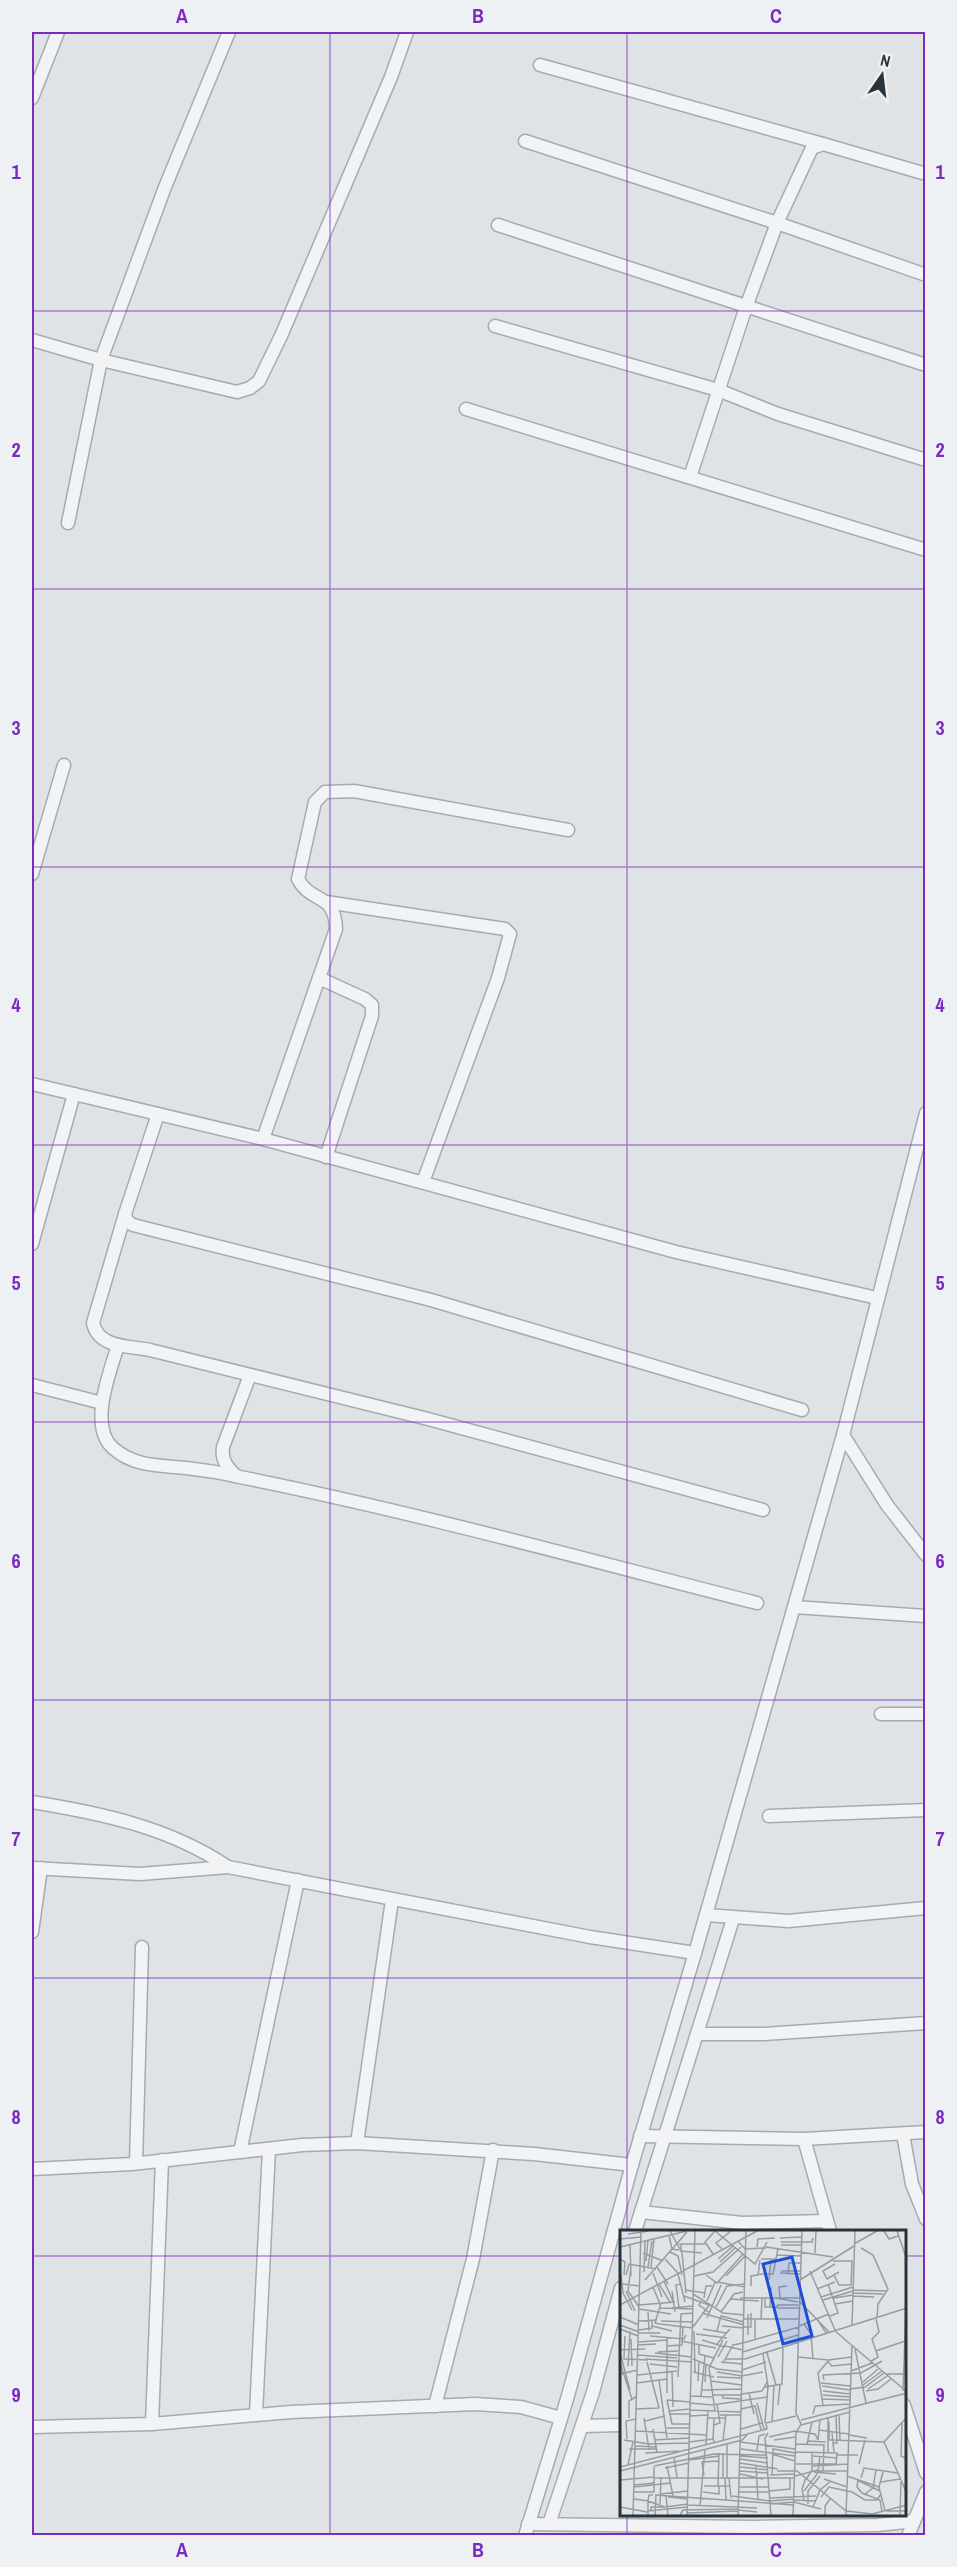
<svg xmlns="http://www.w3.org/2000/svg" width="957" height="2567" viewBox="0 0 957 2567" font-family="'Archivo Narrow',sans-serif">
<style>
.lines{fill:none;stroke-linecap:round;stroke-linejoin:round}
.street-casing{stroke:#a5abb0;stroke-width:15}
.street{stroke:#f1f3f5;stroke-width:12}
.grid{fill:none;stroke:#7b2cbf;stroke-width:1.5;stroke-opacity:0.55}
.inset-road{fill:none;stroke:#969da2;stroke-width:1.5}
.view{fill:#1d4ed8;fill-opacity:0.15;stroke:#1d4ed8;stroke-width:3}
.inset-edge{fill:none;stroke:#29333c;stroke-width:3}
.neatline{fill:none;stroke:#7b2cbf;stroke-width:2}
.grid-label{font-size:20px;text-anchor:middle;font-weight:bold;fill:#7b2cbf}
</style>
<rect width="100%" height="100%" fill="#dfe3e6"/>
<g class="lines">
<!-- street casing -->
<g class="street-casing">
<g id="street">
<polyline points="540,65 823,144"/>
<polyline points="32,98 58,32"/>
<polyline points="525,141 777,223 926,275"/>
<polyline points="498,225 926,365"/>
<polyline points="495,326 718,390 778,414 926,460"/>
<polyline points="32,340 101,360 237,392 250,388 259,381 281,336 391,77 407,32"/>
<polyline points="466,409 926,550"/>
<polyline points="690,477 746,307 777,223 812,148 823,144 926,174"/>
<polyline points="68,523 101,360 165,187 229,32"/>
<polyline points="32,874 64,765"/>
<polyline points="326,902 505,929 510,934 498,978 423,1182"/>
<polyline points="319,978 365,999 372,1005 372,1016 326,1157"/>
<polyline points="32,1084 263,1139 676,1252 877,1298"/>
<polyline points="158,1114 125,1214 127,1221 133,1225 431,1300 802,1410"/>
<path d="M263 1139 336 929C335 892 311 904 298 879L315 802 325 792 354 791 568 830"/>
<path d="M125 1214 93 1323C98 1348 130 1346 150 1350L428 1419 763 1510"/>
<polyline points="32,1244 74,1094"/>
<path d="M118 1345C110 1372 88 1426 113 1448 134 1467 160 1465 186 1468 203 1470 219 1472 235 1476 411 1511 584 1559 757 1603"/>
<polyline points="32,1385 102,1403"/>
<polyline points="843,1435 887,1505 926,1555"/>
<path d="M236 1476C227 1467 221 1460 223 1447L250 1375"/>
<polyline points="794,1607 926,1616"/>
<polyline points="881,1714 926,1714"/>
<path d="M32 1802C100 1813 169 1827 228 1867L590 1937 695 1953"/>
<polyline points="769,1816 926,1810"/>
<polyline points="32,1868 140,1874 228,1867"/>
<polyline points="706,1915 788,1921 926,1908"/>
<polyline points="32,1932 41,1868"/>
<polyline points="697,2034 764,2034 926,2023"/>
<polyline points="903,2134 912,2184 926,2219"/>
<polyline points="640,2136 804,2139 926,2132"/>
<polyline points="804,2139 830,2231"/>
<polyline points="357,2143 392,1900"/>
<polyline points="240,2152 298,1880"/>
<polyline points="136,2163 142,1947"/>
<polyline points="32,2169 132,2164 302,2145 357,2143 534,2154 632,2165"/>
<polyline points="641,2212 742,2223 827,2221"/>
<polyline points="635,2231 733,1919"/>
<polyline points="904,2405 926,2473"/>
<polyline points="435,2406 473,2259 493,2150"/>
<polyline points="256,2414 269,2149"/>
<polyline points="152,2424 162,2160"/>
<polyline points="582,2426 621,2425"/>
<polyline points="32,2427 152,2424 291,2412 475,2404 521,2407 561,2418"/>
<polyline points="528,2524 754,2527 878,2525 914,2521"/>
<polyline points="549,2524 593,2392 621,2288"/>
<polyline points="525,2536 567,2399 632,2165 695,1953 843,1435 926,1113"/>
<polyline points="908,2536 926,2492"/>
</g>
</g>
<!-- street -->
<use href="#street" class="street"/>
</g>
<!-- grid -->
<path class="grid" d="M330 32V2536M627 32V2231M32 311H926M32 589H926M32 867H926M32 1145H926M32 1422H926M32 1700H926M32 1978H926M32 2256H621M904 2256H926M627 2514V2536"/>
<!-- overview -->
<g transform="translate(620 2230)">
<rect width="286" height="286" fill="#dfe3e6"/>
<path class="inset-road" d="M50 1 62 23 66 63M95 1 135 34 147 12M264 1 269 9 278 6M277 1 287 30M8 4 29 1M49 5 52 19 59 20M160 8 182 7M0 9 21 7M118 11 125 19 146 18M161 12H192L193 8M59 14H85M61 14V21L82 23M234 14 257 1M10 15 11 46M161 15H182M0 17 67 1M137 17 138 9 155 8M146 17 213 27M241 18 253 25 268 59 258 74 257 88M102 19 96 13 111 1M50 22 58 26 62 45M23 23 43 31M195 23 196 1M93 24 85 12 95 1M157 25 181 26M0 29 5 32 4 45M45 29 58 43M98 29 113 16M141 29H156L158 19M26 31 28 10M213 31H232L231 55H219L214 45M100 32 115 18M215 34 203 41 207 49 219 42M28 37 32 11M31 37 34 9M37 37 48 54M161 41H180M190 41 215 100M24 42 25 11M33 43 42 67M160 43 180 44M58 44 65 72M138 44H153L156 29M168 44 169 33H181M1 45 3 63 12 80M6 45 9 34 36 39M86 45 97 53 123 24M74 46 93 42 121 17M106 46 125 26M25 50 67 2M149 50 151 29M180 50 234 16M44 51 53 71M97 52 125 57M2 54 20 56M39 54 50 72M208 54 218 83 210 86M107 56 125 54M131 56V46L138 45 140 30M33 57 40 74M197 59 215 52M66 60 85 63M233 60 266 61M6 61 15 81M8 61 11 37M8 61 19 77M52 61 55 82M233 63 263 64M73 64 103 83 124 85M64 66 89 75M233 66 254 67M201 67 233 57M84 68 86 56H92M120 68H180M145 68V77H157M156 68 178 72M160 68 159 57 167 56M214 68 233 65M110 69 139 71M203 70 233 61M81 71 79 75 90 83M87 71 95 52M180 72 210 103M215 74 233 71M0 75 137 1M19 75 55 72M157 75 158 78H179M157 75H178M96 77 107 56M150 77 151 57M40 78 73 79M52 78 73 76M59 78 56 55 61 54M19 79 51 84M28 82 29 101M101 82 114 64 123 62M82 83 124 95M128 84V105M0 87 19 95M87 88 101 55M124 89H179M141 89 142 68M197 89 207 104M19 91 37 90M41 91 72 92M40 94 73 98M40 94 35 93 41 73M184 94 191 104 193 129M0 95 19 102M32 96 52 101M102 96 124 98M179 96 209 84M232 96 235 1M73 97 90 74M124 97H131V83M0 99 18 106M83 99 106 103M19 100 32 98V90M74 101 75 142M97 101 101 86 124 92M215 101 287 162M19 103H40M76 104 107 108M30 106 64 109 66 105M47 107V163M11 109 12 136M82 110 105 117M135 110V89M61 111 96 118M19 112 47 110M123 113 179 97M79 114V124L94 128M97 114 110 99M18 115 36 114M47 116 62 115 63 96M105 116 123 120M235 119 246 173M0 120 25 119M256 121 285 111M38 122 58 121M123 122 178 105M0 123 10 160M35 123 72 127M147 123 156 155M143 124 148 156M18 125 57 128M98 127 107 111M178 127 209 130 198 143 203 175M4 128 5 106M3 129 28 130M25 129 72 132M73 129 97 139 122 142M106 129H125L287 78M209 130 231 127M27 132 39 178M101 132 123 134M208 132 212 136 231 134M250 132 258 127 252 109 259 102 256 89M0 133 12 169M103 133 113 115 123 113M30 134 57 137M8 136 10 101M122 140 146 132M231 141 252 133M52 142 53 177M73 142 94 147M97 142 122 146 143 142M0 144 18 140M265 144H284M17 145 57 141M58 147 61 84 73 83M97 147 122 148M39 150 47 208M204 150 203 145 241 143 262 131M78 151 79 131M90 151 122 155M85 152 86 134M243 152 258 139M17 153 47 149M201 153 230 156M243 155 262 141M202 156 230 160M145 157 162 154 163 118M230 159 245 157 264 143M248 159 267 146M82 160 122 159M203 161 230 164M246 161 258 159 271 149M283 161 286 78M129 163 134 184M122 164 142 161 147 152M92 165H122M102 165 103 168 122 169M203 165 230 167M71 166 92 167M81 166 85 125M202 169 230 170M47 170 52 194H70M47 170 70 172M70 173 92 175 148 167M137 173 144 199M158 175 160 155M16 179 39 178M121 179 135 176 141 200M70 180 121 182M49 181 70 179M95 181 89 138 103 110M49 184H70M193 184 195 176 230 174M100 185H121M219 185 220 210M70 186 88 185M9 188V171L17 166M24 188 29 219M87 188H106M181 190 287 163M25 191 45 186M152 192 154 155M209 192V210H212M282 192 281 226 287 229M145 193 148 156M94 195 100 193 97 174M181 195 230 182M47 198H69M33 199 37 222M121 199 142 193M147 199 146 193 176 186M199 200 229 204M16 201 86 205M148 203 145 208 151 286M212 203 214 222M229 205 247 208M149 207 175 201 195 204 198 210M7 209 6 191 16 189M93 209 94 189M4 210 29 214 69 213M34 210 70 208M103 210 106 185M154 210 176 207M198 210 200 190M212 210 264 212M187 211 206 212M69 212 93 209 95 213M120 212 175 219M264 212 287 187M213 213H217L216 186M107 214V248M175 214 204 215 203 241M187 214 192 192M86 215 88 181M15 216 36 217M9 219H36M121 219 175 226M137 220 139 206 145 204M175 222 217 223 216 236M208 222V187M25 223 62 221M152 224 175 231M217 225H238M120 226 148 228M193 226 217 228M54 227 57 247M120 229 148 233M69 230 99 226M120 233 158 239M176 234H216M239 234 245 210M8 235 13 212M34 236 94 224 147 225M47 236 53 266M136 236 138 270M193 236 228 234M0 237 147 199M120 237 148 240M45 238 69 233M0 241 122 210 127 205M120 241 148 243M157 241H177L226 281 253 284M198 241H227M194 242 216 244M263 242 259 257 265 281M278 243 287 264M120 244 143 249M84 245 82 232 99 231M150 245 175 244M152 245 153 219 175 223M175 246 198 240M227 246 259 257M35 248H175M103 248V223M105 248 106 270M109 248 111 268M187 248 192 240V222M241 248 244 238 278 243 264 212M204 249 227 257M0 250 34 247M237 250 260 261M238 250 237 257 242 263 260 270 262 282M261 252 280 249M14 255 35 253M84 256H110M98 256 99 223M14 257 51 253M119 257H149M149 261 170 259V248M184 261 198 243 200 226M14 262H34V237M83 262 99 264V256M119 262H149M40 264 68 261M245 264 253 258 256 240M35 265 174 275M46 266 48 286M112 266 150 271 174 269M48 267 68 269M201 267 209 257 232 262 245 270H257L261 264M150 268 196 266M14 269 28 271 29 265H33M174 270 195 271M184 270 182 259 186 247M40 274 41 247M150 274 174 272 201 279M188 274V261L200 246M68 275 137 278M80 276 85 219M0 277 27 282M193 277 200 260 211 251M118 280 137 282M28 281 67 277M31 281V277H45M266 281H287M67 283 118 281M252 284 287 275M60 285 63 280 118 279M13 286 21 1M28 286V271L45 277 68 274M35 286 36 264M67 286 75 1M114 286H135M118 286 126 1M173 286 176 203 181 194 176 183 182 1M205 286V276L210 269M226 286 232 116M280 286 281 252"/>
<path class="view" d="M172 27 192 106 163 114 143 34Z"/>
<rect width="286" height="286" class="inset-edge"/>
</g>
<!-- border -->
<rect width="957" height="2567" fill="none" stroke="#eef1f4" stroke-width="66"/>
<!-- north arrow -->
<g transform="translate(882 75) rotate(14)" stroke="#eef1f4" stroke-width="4.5" paint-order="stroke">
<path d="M0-4.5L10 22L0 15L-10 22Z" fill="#29333c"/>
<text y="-9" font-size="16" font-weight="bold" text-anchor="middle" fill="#29333c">N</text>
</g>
<rect x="33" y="33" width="891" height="2501" class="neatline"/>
<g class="grid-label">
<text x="182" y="23">A</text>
<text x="478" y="23">B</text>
<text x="776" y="23">C</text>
<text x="16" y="179">1</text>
<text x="940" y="179">1</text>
<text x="16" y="457">2</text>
<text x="940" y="457">2</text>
<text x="16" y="735">3</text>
<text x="940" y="735">3</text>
<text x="16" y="1012">4</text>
<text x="940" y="1012">4</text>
<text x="16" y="1290">5</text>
<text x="940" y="1290">5</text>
<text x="16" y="1568">6</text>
<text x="940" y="1568">6</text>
<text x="16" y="1846">7</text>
<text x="940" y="1846">7</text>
<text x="16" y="2124">8</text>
<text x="940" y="2124">8</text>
<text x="16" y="2402">9</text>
<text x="940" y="2402">9</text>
<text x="182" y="2557">A</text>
<text x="478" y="2557">B</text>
<text x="776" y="2557">C</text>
</g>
</svg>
